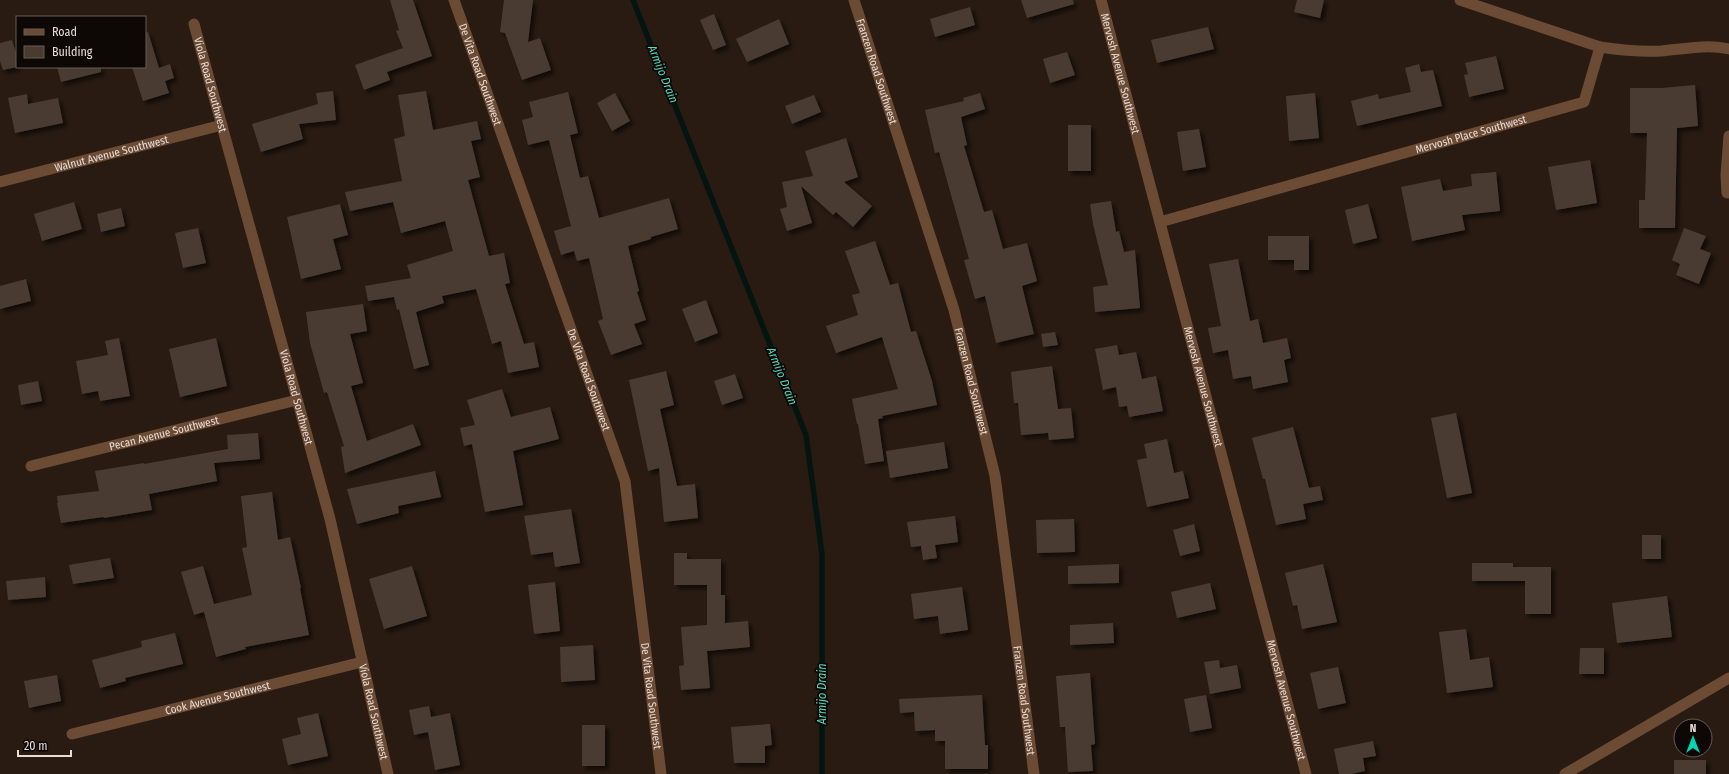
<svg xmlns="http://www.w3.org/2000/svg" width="1729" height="774" viewBox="0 0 1729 774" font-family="'Fira Sans Condensed',sans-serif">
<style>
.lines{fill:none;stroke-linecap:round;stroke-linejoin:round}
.stream{stroke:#041410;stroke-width:5.5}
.building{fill:#4a3b31;filter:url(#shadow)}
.minor{stroke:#6c4b35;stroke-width:11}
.tertiary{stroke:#6c4b35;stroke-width:11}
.labels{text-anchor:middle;stroke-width:3.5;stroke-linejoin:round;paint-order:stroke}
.street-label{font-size:11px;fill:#e6ddd7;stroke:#0d0705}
.water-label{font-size:12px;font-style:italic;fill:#51d9bf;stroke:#0d0705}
</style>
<defs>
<filter id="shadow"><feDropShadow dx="3.5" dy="3.5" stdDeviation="2" flood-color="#0009"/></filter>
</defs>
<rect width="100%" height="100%" fill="#291b12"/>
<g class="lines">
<!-- stream -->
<polyline class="stream" points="633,0 806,435 822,554 822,774"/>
</g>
<!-- building -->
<g class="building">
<polygon points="390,0 413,0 432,56 387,72 390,80 364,90 355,65 403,48 396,31 399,30"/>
<polygon points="504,0 533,0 528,42 540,38 551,70 522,80 505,33 500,32"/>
<polygon points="1021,0 1073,0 1074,4 1027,18"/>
<polygon points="1297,0 1324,0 1320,18 1294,12"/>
<polygon points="970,7 975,25 935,37 930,19"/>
<polygon points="714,14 726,45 713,50 700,20"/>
<polygon points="779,19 789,44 747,62 736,39"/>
<polygon points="1208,27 1214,49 1157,63 1151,40"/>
<polygon points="148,32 159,68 170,64 174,78 165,81 169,93 143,101 132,67 145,67 145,33"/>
<polygon points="12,40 17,56 17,67 3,70 0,61 0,43"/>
<polygon points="1067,52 1075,75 1050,83 1043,59"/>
<polygon points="1496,56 1504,89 1469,97 1464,75 1468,74 1465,63"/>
<polygon points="1419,64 1421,72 1433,70 1442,106 1357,126 1351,101 1378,94 1379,99 1411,92 1405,68"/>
<polygon points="57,67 101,67 101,72 61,82"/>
<polygon points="1695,85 1698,126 1677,128 1675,228 1639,228 1639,200 1645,200 1647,133 1630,133 1630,88 1662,88"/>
<polygon points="333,91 336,120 299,124 303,139 261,152 252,124 318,104 316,93"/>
<polygon points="426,91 433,130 477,121 481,139 471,141 480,177 468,180 489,256 504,253 510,283 505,284 524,344 534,342 539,367 508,373 501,341 492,344 476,289 442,296 444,303 416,312 429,365 414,369 399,309 397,310 394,297 368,301 365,286 411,278 407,265 453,251 445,221 401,233 393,202 350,211 345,192 402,181 394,139 405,136 398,95"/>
<polygon points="568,92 578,133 570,135 580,178 588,176 599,218 669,198 678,229 651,237 651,239 628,246 639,291 637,292 646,320 634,324 642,344 611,355 598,321 603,319 589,258 577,261 574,251 561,255 554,231 571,226 549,140 528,145 522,120 533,117 529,102"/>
<polygon points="615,93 630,121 612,131 597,103"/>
<polygon points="980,93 985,109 961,117 967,145 964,146 984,212 992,210 1003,249 1027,243 1037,281 1022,286 1034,334 996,343 985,296 975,299 964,260 969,259 939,152 935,153 925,110 964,101 963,98"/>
<polygon points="1315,93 1319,138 1289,141 1286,96"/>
<polygon points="27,94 28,104 58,98 63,123 15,133 8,98"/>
<polygon points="814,95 821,112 792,124 785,106"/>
<rect x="1068" y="125" width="23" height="46"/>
<polygon points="1199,129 1206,167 1183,171 1177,132"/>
<polygon points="846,138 858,177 844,182 872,206 853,227 836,212 833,215 801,186 812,223 787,231 780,209 787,207 782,182 813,176 805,151"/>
<polygon points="1590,160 1597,203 1556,210 1548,167"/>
<polygon points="1496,172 1500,211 1462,215 1465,230 1412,241 1401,187 1440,179 1443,191 1472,186 1471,174"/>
<polygon points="1111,201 1116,232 1119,231 1124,252 1135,250 1140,308 1095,312 1093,287 1108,285 1093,224 1090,204"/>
<polygon points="74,202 82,229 42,241 34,214"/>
<polygon points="340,204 348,235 333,239 341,269 301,279 287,217"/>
<polygon points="1368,204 1377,238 1353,244 1345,210"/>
<polygon points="121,208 125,226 101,232 97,214"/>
<polygon points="198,228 206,263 183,268 175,233"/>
<polygon points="1684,228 1706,236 1700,249 1711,253 1699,284 1676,275 1680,264 1672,260"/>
<polygon points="1268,236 1309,236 1309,270 1294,270 1294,260 1268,260"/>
<polygon points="875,241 890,285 898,283 911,332 916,331 932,381 937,405 882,416 883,418 878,419 884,461 865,464 858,424 857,424 852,399 898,389 882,337 836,353 826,326 858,315 852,295 860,293 845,251"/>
<polygon points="1238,259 1250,321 1258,319 1263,343 1287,338 1291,358 1284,360 1288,382 1253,389 1251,376 1233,379 1228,350 1213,353 1208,328 1221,326 1209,264"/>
<polygon points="26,279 31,301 0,309 0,286"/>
<polygon points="706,300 718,333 695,342 682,309"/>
<polygon points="363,304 367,331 350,334 363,383 351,386 367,441 413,424 421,445 345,473 341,447 344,446 327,392 324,393 310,343 306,312"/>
<polygon points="1055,332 1058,345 1043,347 1041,334"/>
<polygon points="119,338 130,396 100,401 98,391 82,394 76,361 108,355 105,341"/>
<polygon points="216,338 227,386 180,397 169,349"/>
<polygon points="1117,345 1119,355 1136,352 1142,379 1156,376 1163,411 1129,417 1127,406 1119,407 1116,387 1103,390 1095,349"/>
<polygon points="1052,366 1058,409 1071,408 1074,438 1049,440 1048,433 1021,435 1018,403 1014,403 1011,372"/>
<polygon points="666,371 674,405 660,409 677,486 695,484 698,518 664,522 659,468 648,471 629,380"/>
<polygon points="735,374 743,398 722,405 714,381"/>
<polygon points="38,381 42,401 21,405 18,385"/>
<polygon points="502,389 511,417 550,407 559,439 513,451 523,505 485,512 472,444 464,446 460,428 475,425 467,400"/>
<polygon points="1456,413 1472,493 1447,498 1431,418"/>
<polygon points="1293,427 1309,488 1320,486 1323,500 1303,504 1306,519 1276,525 1265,479 1263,479 1252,438"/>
<polygon points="258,433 260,459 214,463 217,481 149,494 152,510 104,518 103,517 61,523 57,503 58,503 57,496 99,491 95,471 144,463 144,464 228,449 227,435"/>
<polygon points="1167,439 1174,473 1183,471 1189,498 1147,507 1137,460 1147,458 1144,444"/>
<polygon points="944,442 948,468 890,478 886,451"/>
<polygon points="435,471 441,497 398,506 399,513 357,524 347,489"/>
<polygon points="272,492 278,540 290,537 301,588 300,588 309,635 245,647 246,649 216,657 204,612 194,615 181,572 203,566 214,604 252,595 242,548 247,547 241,496"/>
<polygon points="571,509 580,563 555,567 553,552 531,555 524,516"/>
<polygon points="955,516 958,542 935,545 937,558 923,560 921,546 911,547 907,522"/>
<polygon points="1074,519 1075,552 1037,553 1036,520"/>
<polygon points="1194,524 1200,551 1180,556 1173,530"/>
<rect x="1642" y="535" width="19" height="24"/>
<polygon points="674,553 687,553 687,559 721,559 721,595 725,595 725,623 748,621 750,647 707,651 710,688 681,690 679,666 684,665 681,627 707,625 707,585 674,585"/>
<polygon points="110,558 114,578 73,584 69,565"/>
<polygon points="1472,563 1513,563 1513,567 1551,567 1551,614 1525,614 1525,581 1472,581"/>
<polygon points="1119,564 1119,583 1068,584 1068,566"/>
<polygon points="1323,564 1337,622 1302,629 1297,605 1293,606 1285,573"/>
<polygon points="412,566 427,616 384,629 369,579"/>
<polygon points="45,577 46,597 8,600 6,581"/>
<polygon points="555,582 560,631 534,634 528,585"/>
<polygon points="1210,583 1216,609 1177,618 1171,592"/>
<polygon points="962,587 968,630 940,634 938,616 914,619 911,594"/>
<polygon points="1667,596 1672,637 1617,643 1612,603"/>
<polygon points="1113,623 1114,643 1070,645 1070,625"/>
<polygon points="1466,629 1470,660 1489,657 1493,687 1447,693 1439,632"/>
<polygon points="175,633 183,664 125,678 126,681 100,688 92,660 142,647 141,641"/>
<polygon points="593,645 595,680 561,682 560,647"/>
<polygon points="1580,648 1604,648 1604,674 1579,674"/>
<polygon points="1219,660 1220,668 1237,665 1241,688 1210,694 1204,662"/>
<polygon points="1338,667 1346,703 1318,709 1310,673"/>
<polygon points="1090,673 1095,744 1091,745 1093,771 1068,772 1065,727 1060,727 1056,676"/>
<polygon points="57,675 61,701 29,708 24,681"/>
<polygon points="982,695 985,745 988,745 988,769 945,769 945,741 935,741 935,730 915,731 914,712 900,713 899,699"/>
<polygon points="1206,695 1212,728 1190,732 1184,699"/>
<polygon points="429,706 431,717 450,713 460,765 435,770 428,732 414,735 409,710"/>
<polygon points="318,713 328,756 288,765 282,739 301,734 297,718"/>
<polygon points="770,724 772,745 765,746 765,763 734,763 731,727"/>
<rect x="582" y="725" width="23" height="41"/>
<polygon points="1373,741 1376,756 1363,758 1365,771 1351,774 1339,774 1334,749"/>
<rect x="1674" y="760" width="32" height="14"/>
</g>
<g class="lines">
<!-- minor -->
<g class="minor">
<path id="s1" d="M454 0 625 481 661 774"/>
<path id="s2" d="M854 0 954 310 995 476 1034 774"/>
<path id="s3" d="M1101 0 1306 774"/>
<path id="s4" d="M194 24 330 519 388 774"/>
<path d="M1600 47C1620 50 1641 52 1661 51 1684 49 1706 44 1729 49"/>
<path id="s5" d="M0 182 222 125"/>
<polyline points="1727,193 1726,175 1729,136"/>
<path id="s6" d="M1160 222 1584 102 1600 47 1460 0"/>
<path id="s7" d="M31 466 297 400"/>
<path id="s8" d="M72 734 362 662"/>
</g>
<!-- tertiary -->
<polyline class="tertiary" points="1565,774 1729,678"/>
</g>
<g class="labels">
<!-- street labels -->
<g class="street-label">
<text dy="4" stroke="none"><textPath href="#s2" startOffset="75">Franzen Road Southwest</textPath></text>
<text dy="4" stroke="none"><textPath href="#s1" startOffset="79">De Vita Road Southwest</textPath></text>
<text dy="4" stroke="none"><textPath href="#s3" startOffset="76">Mervosh Avenue Southwest</textPath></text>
<text dy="4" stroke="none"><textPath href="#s4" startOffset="63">Viola Road Southwest</textPath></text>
<text dy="4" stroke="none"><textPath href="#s6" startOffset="323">Mervosh Place Southwest</textPath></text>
<text dy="4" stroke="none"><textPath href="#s5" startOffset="115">Walnut Avenue Southwest</textPath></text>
<text dy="4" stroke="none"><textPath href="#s1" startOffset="403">De Vita Road Southwest</textPath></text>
<text dy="4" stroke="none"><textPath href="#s2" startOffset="399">Franzen Road Southwest</textPath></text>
<text dy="4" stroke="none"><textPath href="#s3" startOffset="400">Mervosh Avenue Southwest</textPath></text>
<text dy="4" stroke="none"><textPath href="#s4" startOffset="387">Viola Road Southwest</textPath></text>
<text dy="4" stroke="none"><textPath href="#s7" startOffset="137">Pecan Avenue Southwest</textPath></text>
<text dy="4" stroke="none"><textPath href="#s1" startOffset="727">De Vita Road Southwest</textPath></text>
<text dy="4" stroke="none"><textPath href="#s8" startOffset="150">Cook Avenue Southwest</textPath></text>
<text dy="4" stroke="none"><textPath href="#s2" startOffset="723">Franzen Road Southwest</textPath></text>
<text dy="4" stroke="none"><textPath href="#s3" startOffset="724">Mervosh Avenue Southwest</textPath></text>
<text dy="4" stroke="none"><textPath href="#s4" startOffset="711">Viola Road Southwest</textPath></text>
</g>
<!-- water labels -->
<g class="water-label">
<text transform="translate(663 74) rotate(68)" y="4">Armijo Drain</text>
<text transform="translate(782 376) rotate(68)" y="4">Armijo Drain</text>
<text transform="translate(822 694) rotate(-90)" y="4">Armijo Drain</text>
</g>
</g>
<!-- legend -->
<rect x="16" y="16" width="130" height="52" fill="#0d0705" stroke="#645d59"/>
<rect x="24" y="29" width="20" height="6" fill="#6c4b35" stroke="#645d59"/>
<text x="52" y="36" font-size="12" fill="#e6ddd7">Road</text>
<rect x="24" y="46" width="20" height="12" fill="#4a3b31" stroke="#645d59"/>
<text x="52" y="56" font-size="12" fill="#e6ddd7">Building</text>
<!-- north arrow -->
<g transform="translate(1693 738)"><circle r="19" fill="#0d0705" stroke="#645d59"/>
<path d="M0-3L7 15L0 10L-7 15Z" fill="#00d5b7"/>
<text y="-6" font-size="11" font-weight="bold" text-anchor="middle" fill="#e6ddd7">N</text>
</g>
<!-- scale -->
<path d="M18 750v6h53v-6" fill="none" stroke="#e6ddd7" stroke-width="2"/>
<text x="24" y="750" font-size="12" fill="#e6ddd7" stroke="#0d0705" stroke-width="3" paint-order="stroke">20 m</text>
</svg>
